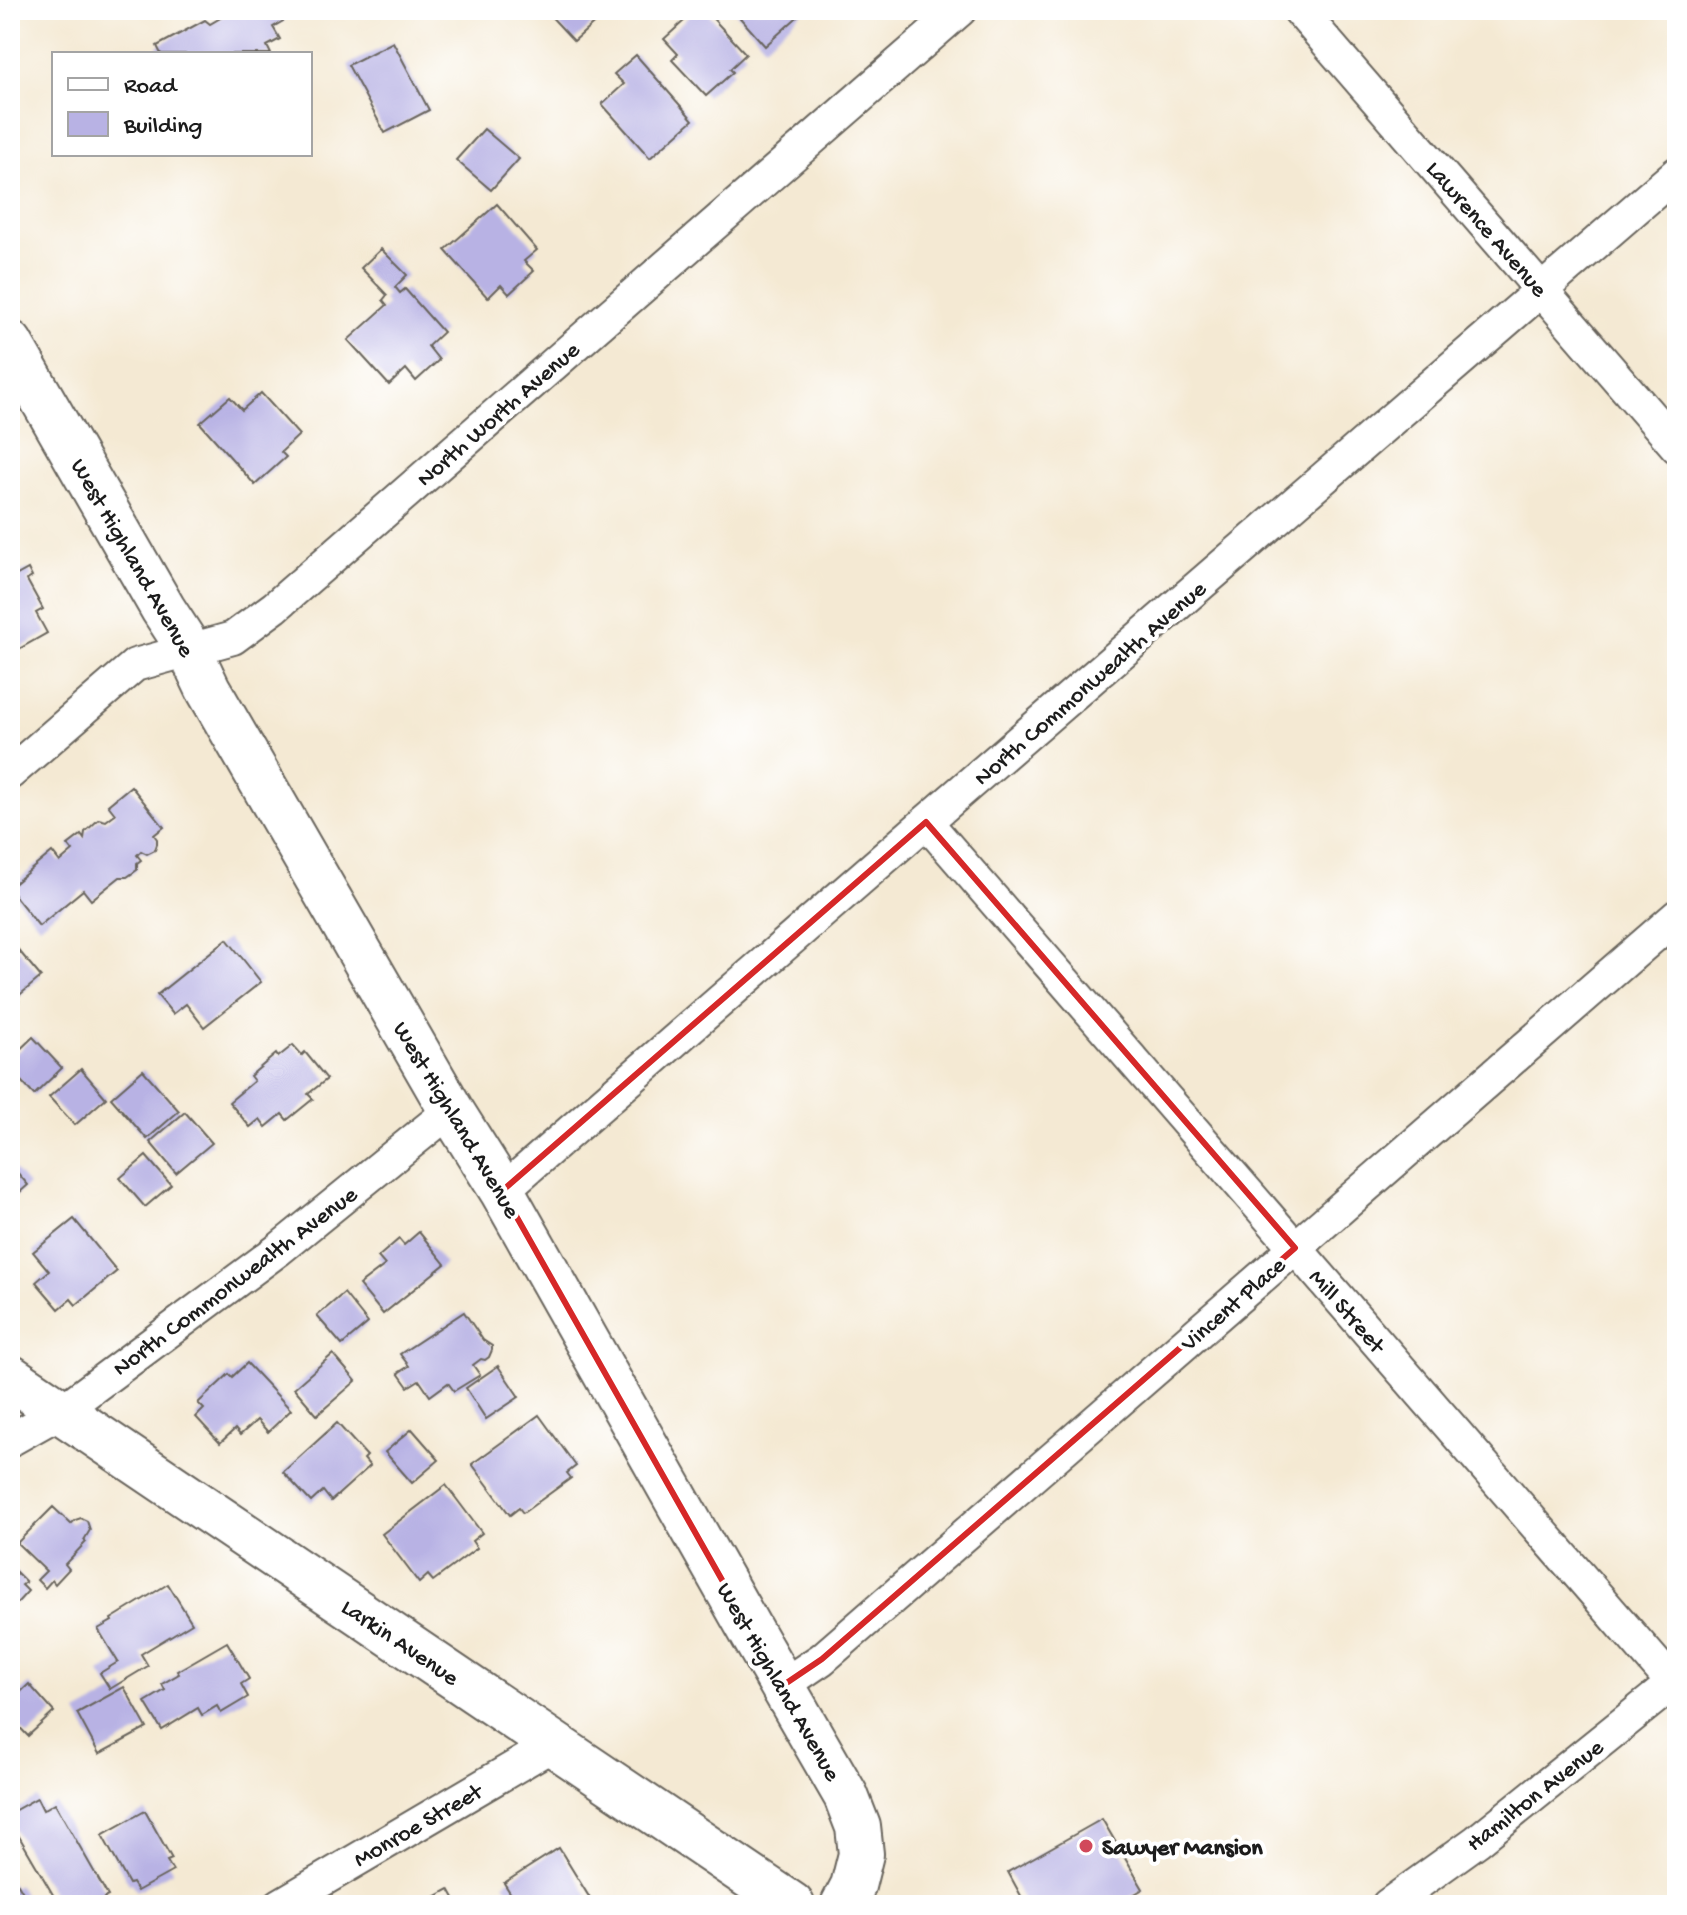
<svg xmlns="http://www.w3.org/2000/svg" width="1687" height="1915" viewBox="0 0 1687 1915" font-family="'Gochi Hand',sans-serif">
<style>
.building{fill:#b8b2e4}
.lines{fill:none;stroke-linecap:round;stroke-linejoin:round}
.street-casing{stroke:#68645c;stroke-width:36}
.secondary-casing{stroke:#68645c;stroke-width:48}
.street{stroke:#fff;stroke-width:32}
.secondary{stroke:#fff;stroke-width:44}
.marked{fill:none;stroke:#d62828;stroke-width:6;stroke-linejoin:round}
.poi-dot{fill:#d1495b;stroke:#fff;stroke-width:3}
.labels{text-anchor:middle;stroke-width:8;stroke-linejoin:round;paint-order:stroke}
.street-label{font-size:24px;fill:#1c1c1c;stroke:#fff}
.poi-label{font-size:24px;font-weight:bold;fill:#1c1c1c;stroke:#fff;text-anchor:start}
</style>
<rect width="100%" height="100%" fill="#fff"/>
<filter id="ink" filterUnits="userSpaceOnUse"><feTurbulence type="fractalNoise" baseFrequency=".0125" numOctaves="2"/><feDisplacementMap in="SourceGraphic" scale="16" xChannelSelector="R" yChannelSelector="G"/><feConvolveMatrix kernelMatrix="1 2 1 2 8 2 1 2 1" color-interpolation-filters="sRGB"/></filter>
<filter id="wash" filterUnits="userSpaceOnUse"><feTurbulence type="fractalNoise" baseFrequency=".006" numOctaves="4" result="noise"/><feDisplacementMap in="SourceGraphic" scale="32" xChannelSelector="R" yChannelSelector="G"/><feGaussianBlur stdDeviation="1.8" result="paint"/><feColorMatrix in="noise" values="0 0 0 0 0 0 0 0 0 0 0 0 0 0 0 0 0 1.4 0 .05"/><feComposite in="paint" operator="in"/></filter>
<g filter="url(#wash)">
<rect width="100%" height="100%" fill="#f4e9d3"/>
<g id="blocks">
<!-- building -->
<g class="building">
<polygon points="234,10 261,10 263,13 269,10 279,10 285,20 273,27 280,39 267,46 271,54 161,54 157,46 205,20 210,24"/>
<polygon points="545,10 609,10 574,41"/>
<polygon points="696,10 705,10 746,54 730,69 733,72 706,96 672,60 678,54 664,39"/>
<polygon points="733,10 805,10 765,46"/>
<polygon points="393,42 429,110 385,133 348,65"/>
<polygon points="636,55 693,120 650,158 602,104 624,84 614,74"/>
<polygon points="484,129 519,159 491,190 456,160"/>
<polygon points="497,204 537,250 524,261 534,271 509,294 501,285 488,298 445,250"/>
<polygon points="381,249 407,275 395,287 400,293 405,289 443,332 428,346 439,360 416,381 406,369 389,385 348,340 387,305 383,300 387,295 361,268"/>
<polygon points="261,393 299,435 281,452 286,457 255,485 200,423 230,397 242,410"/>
<polygon points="28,569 32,577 27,580 43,609 36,613 47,633 10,654 10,579"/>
<polygon points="131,786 164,827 154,835 157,839 157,844 155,850 147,854 141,851 137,855 141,860 137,863 137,870 127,877 120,877 91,900 83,890 39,926 10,890 10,887 52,852 60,862 73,851 68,845 81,835 84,839 85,832 99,819 106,821 115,814 108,805"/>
<polygon points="227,939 261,982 204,1027 186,1004 173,1014 157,995"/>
<polygon points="10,940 41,977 16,998 19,1001 10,1009"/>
<polygon points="33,1037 62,1068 34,1095 10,1069 10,1059"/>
<polygon points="293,1045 302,1055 305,1052 327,1079 308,1094 313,1099 287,1120 282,1114 266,1127 260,1119 250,1127 229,1102 254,1081 250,1076 276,1054 278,1057"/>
<polygon points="81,1069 106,1098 75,1125 49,1097"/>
<polygon points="143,1070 179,1111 147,1139 111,1098"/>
<polygon points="185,1112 212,1143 176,1173 150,1142"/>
<polygon points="146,1156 171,1185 145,1207 120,1178"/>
<polygon points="10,1164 28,1185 10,1201"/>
<polygon points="74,1219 117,1271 76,1305 71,1299 59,1309 36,1282 49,1271 33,1252"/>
<polygon points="419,1232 445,1264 383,1314 359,1285 385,1265 378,1257 399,1239 404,1245"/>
<polygon points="344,1293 368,1323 342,1345 317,1316"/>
<polygon points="464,1312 483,1340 492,1346 492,1350 489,1357 485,1360 481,1359 473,1365 480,1375 454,1391 448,1383 430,1396 419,1380 408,1387 398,1373 409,1366 400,1354"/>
<polygon points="333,1354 356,1381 317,1415 294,1388"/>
<polygon points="247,1363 291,1410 268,1432 257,1420 240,1435 235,1429 220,1443 196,1417 204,1409 198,1403 229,1374 232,1377"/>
<polygon points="498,1366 519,1397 486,1419 466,1388"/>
<polygon points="539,1415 576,1466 567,1473 571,1478 523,1513 519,1508 510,1515 472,1464"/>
<polygon points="337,1423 367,1456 364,1459 370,1466 331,1501 323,1491 311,1502 283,1472"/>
<polygon points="412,1429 439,1460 412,1483 385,1452"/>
<polygon points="446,1485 482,1533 472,1541 477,1548 433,1581 428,1575 419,1583 382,1534"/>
<polygon points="53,1507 71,1524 75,1520 81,1518 87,1521 90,1530 84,1540 86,1542 65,1564 69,1569 55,1584 52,1580 45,1588 37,1580 46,1571 17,1543"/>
<polygon points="10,1566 26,1582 22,1585 28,1591 17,1603 10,1596"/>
<polygon points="168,1584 192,1623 141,1654 148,1666 110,1689 100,1673 118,1662 98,1629 112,1621 111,1619"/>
<polygon points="227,1642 249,1679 241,1684 248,1697 221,1713 217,1706 202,1715 198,1708 162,1730 145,1702 165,1690 162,1684 179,1674 177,1671"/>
<polygon points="29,1684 54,1712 28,1736 10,1717 10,1702"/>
<polygon points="124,1687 147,1728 99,1754 77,1713"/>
<polygon points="37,1798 43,1810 55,1803 108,1896 104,1898 108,1905 59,1905 10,1821 10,1813"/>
<polygon points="145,1811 172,1859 167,1861 173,1871 137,1891 132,1883 129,1884 102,1835"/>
<polygon points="1102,1819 1143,1889 1116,1905 1026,1905 1008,1872"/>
<polygon points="559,1848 591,1900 582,1905 509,1905 507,1903 514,1899 504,1883"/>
<polygon points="10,1881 14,1887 18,1884 30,1905 10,1905"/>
<polygon points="449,1889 458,1905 420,1905"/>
</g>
</g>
</g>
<g filter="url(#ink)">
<use href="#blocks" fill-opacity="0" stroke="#68645c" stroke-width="2"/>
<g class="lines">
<!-- street casing -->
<g class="street-casing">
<g id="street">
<polyline points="1299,10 1677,447"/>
<polyline points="10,773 135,665 233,638 275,607 960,10"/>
<polyline points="926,822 1677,1688"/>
<polyline points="502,1191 966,787 1677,173"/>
<polyline points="10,1440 60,1412 278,1250 451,1110"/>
<polyline points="782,1686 822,1659 1677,916"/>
<polyline points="280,1905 554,1744"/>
<polyline points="1388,1905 1477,1841 1677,1680"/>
</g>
</g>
<!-- secondary casing -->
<g class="secondary-casing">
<g id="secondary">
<polyline points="10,343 163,609 189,649 208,689 451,1110 502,1191 753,1635 846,1796 858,1827 861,1854 853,1886 843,1905"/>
<polyline points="10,1377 792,1905"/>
</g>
</g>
<!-- street -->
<use href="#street" class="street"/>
<!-- secondary -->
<use href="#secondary" class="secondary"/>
</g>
</g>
<!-- marked area -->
<path class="marked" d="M926 822 1295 1248 822 1659 782 1686 502 1191Z"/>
<!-- markers -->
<circle class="poi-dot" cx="1086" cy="1846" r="8"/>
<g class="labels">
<!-- street labels -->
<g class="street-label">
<text transform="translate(1488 228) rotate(49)" y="8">Lawrence Avenue</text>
<text transform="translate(497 413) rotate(-41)" y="8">North Worth Avenue</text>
<text transform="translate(134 557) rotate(60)" y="8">West Highland Avenue</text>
<text transform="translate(1089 682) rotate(-41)" y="8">North Commonwealth Avenue</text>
<text transform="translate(458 1119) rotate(59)" y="8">West Highland Avenue</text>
<text transform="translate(234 1280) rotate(-37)" y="8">North Commonwealth Avenue</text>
<text transform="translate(1232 1303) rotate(-41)" y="8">Vincent Place</text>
<text transform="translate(1348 1310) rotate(49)" y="8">Mill Street</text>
<text transform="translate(401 1641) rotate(34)" y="8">Larkin Avenue</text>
<text transform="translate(780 1681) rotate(60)" y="8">West Highland Avenue</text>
<text transform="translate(1534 1794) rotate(-38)" y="8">Hamilton Avenue</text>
<text transform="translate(417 1824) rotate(-30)" y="8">Monroe Street</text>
</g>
<!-- poi labels -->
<g class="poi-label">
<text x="1102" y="1854">Sawyer Mansion</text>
</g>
</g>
<!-- margin -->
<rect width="1687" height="1915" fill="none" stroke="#fff" stroke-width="40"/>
<!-- legend -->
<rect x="52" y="52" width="260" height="104" fill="#ffffff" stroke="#a4a4a4" stroke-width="2"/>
<rect x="68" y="78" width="40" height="12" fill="#ffffff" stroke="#a4a4a4" stroke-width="2"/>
<text x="124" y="92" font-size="24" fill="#1c1c1c">Road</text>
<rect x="68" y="112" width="40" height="24" fill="#b8b2e4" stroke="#a4a4a4" stroke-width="2"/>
<text x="124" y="132" font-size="24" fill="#1c1c1c">Building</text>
</svg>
